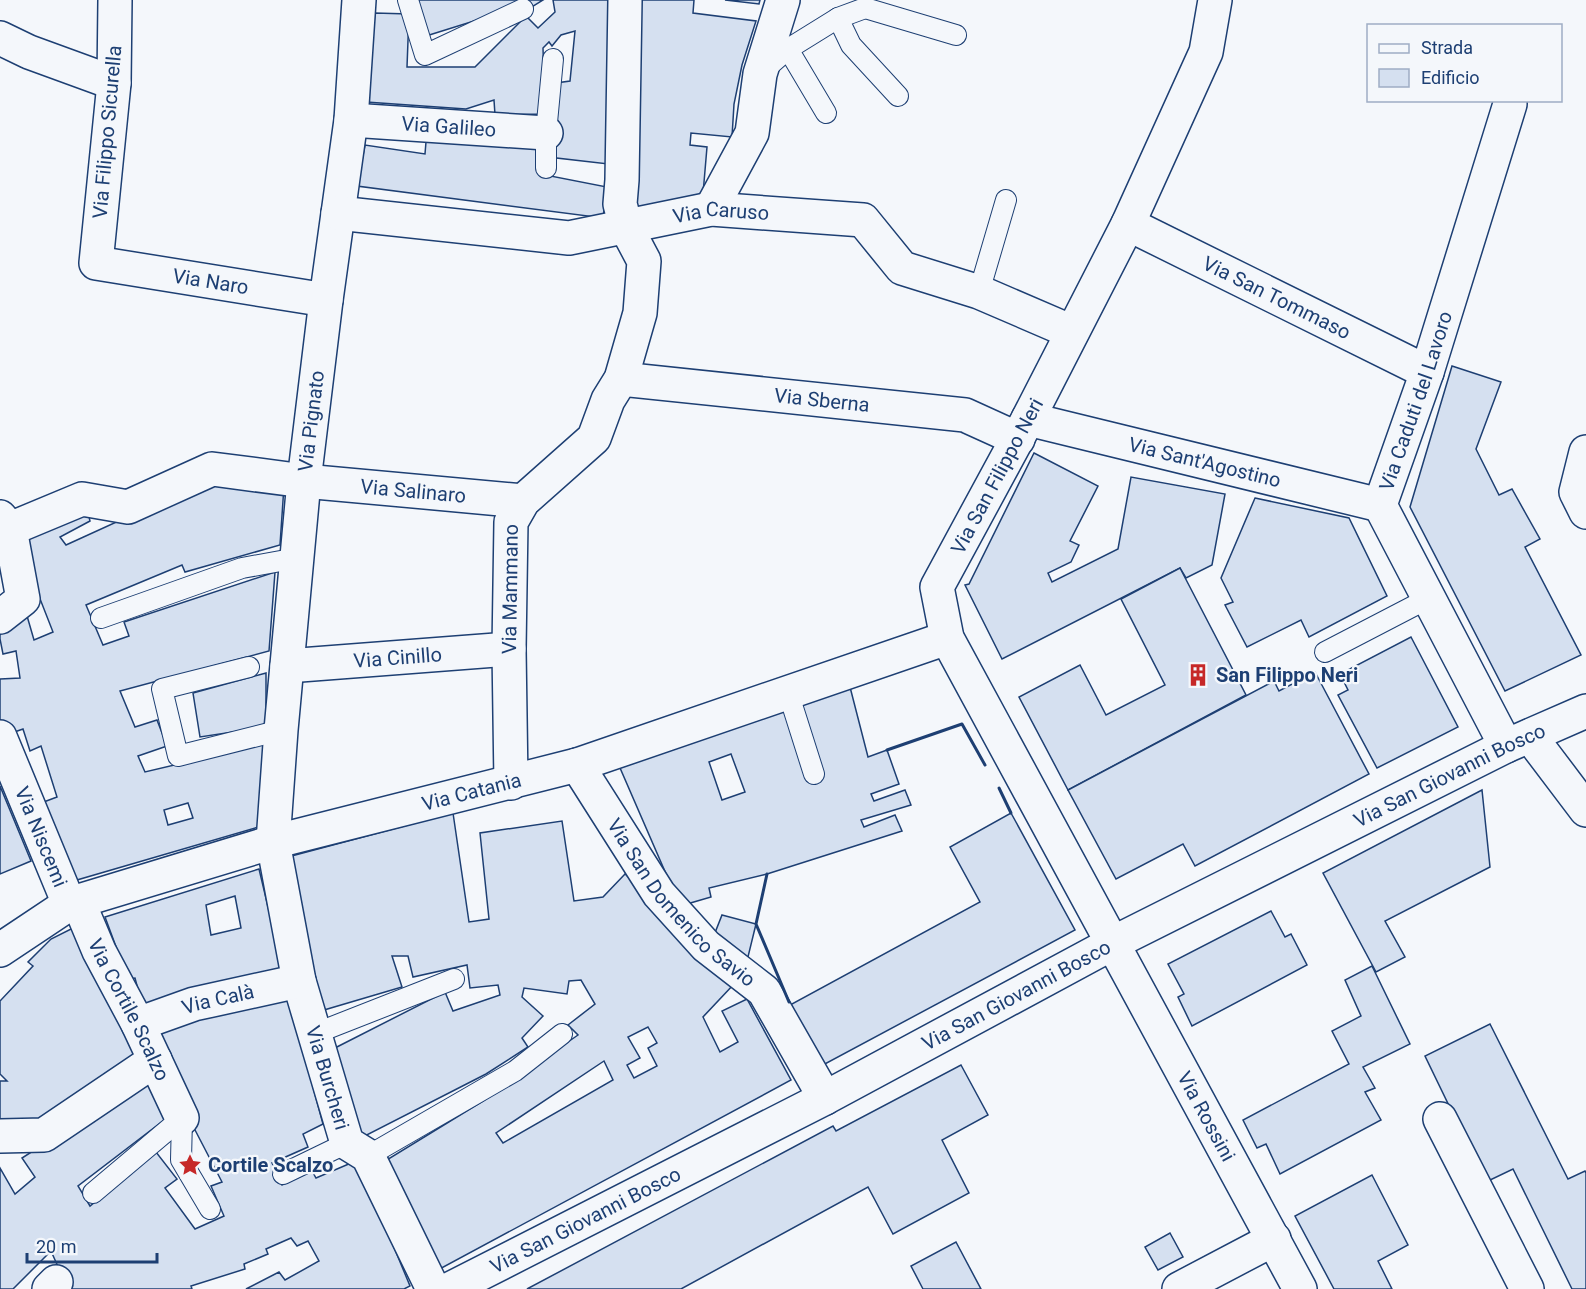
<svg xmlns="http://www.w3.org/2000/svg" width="1586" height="1289" viewBox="0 0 1586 1289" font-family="Roboto,sans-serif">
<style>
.building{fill:#d5e0f0;stroke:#1d3f73;stroke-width:1.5;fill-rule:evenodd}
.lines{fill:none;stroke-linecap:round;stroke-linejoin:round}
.lane-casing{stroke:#1d3f73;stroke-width:22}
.street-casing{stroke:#1d3f73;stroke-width:36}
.lane{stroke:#f4f7fb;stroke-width:20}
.street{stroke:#f4f7fb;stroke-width:33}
.wall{stroke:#1d3f73;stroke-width:3}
.labels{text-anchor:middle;stroke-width:4.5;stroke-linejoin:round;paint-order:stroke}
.street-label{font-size:20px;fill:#1d3f73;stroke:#f4f7fb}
.poi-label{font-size:20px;font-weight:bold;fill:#1d3f73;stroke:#f4f7fb;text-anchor:start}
</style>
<rect width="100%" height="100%" fill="#f4f7fb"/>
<!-- building -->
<g class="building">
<polygon points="417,0 543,0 527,10 525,5 426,36"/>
<polygon points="553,0 613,0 617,165 548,157 556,83 570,81 575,31 561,35 552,46 549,42 543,48 545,114 495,115 494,100 466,109 366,102 375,13 409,14 407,67 475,67 526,16 538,28 555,12"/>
<polygon points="635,0 694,0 693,13 756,21 742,65 734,104 732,137 691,133 690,145 707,147 703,194 671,207 635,207"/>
<polygon points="725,0 760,0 759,4"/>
<polygon points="427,130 544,148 540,174 607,187 603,218 357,186 365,145 425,154"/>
<polygon points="1452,366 1501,382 1476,449 1499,495 1512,489 1540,539 1525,547 1581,655 1505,691 1410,507"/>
<polygon points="1034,453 1098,486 1070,541 1079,545 1071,562 1048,573 1052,582 1118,549 1131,477 1225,494 1212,565 1186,578 1180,568 1002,659 965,585 969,584"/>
<path d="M226 479 284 486 280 545 185 572 182 565 86 605 103 645 129 636 124 622 275 572 269 651 120 691 135 727 157 720 167 746 138 756 145 772 263 744 262 826 70 882 41 803 57 797 41 746 30 751 23 729 6 735 0 720V679L20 678 16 651 3 654 0 639V624L25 609 34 640 53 632 26 563 21 545 60 511 86 504 90 521 60 537 66 545 191 488ZM188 803 193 818 168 825 164 810Z"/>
<polygon points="1255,498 1349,518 1387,596 1309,637 1301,620 1247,647 1225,605 1233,602 1221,578"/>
<polygon points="1180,568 1246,695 1068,790 1019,697 1080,665 1106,715 1165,685 1121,599"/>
<polygon points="1411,637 1458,727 1377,768 1338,695 1348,690 1340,674"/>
<polygon points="1315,672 1369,774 1195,866 1183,844 1116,879 1068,790 1274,681 1279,691"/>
<polygon points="266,673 266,727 200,737 193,693"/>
<path d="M850 687 868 757 887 750 899 784 871 794 874 801 905 790 911 805 861 820 864 827 895 815 902 831 767 874 709 888 711 897 680 906 617 761 784 707 807 781 822 776 800 703ZM731 754 745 792 722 800 709 762Z"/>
<polygon points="0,786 31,861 0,874"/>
<polygon points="1482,790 1490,867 1385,921 1405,957 1376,972 1323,873"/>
<path d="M453 813 469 922 489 919 480 833 562 821 574 901 603 897 625 874 651 897 734 984 703 1017 720 1052 738 1042 722 1011 747 999 791 1080 436 1271 385 1161 483 1101 578 1035 568 1025 595 1004 581 980 569 981 567 994 524 988 522 997 543 1016 522 1038 528 1047 486 1074 359 1139 331 1050 445 992 453 1011 500 995 498 985 470 988 467 965 413 977 408 956H392L402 987 324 1010 284 858ZM648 1027 657 1043 648 1048 657 1066 634 1078 627 1065 640 1058 628 1037ZM604 1061 613 1080 503 1143 496 1133Z"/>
<polygon points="1011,813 1075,930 823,1065 790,1005 980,902 950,847"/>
<path d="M259 869 284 974 143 1008 135 978 128 979 105 917ZM235 896 241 928 211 935 206 905Z"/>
<polygon points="1271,911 1285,937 1291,934 1307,965 1192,1026 1178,997 1184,994 1168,964"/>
<polygon points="722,915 756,924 747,961 711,943"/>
<polygon points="73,928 144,1060 69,1106 22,1126 0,1124 0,1081 7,1081 0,1074 0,1001 33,966 28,962 51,939"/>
<polygon points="1372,966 1410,1044 1363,1067 1375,1088 1365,1092 1381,1120 1280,1174 1266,1144 1257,1148 1243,1120 1349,1064 1332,1031 1361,1016 1345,980"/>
<polygon points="288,994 323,1124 303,1134 308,1147 272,1163 282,1185 312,1171 316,1178 358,1160 410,1286 404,1289 246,1289 279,1272 285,1280 319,1261 308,1241 297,1246 291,1238 266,1249 268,1254 244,1264 245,1269 191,1286 192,1289 68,1289 51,1251 13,1289 0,1289 0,1168 15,1194 35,1177 22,1158 111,1101 148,1073 172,1114 78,1186 90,1206 156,1152 177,1179 165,1188 195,1229 224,1216 211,1186 222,1182 180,1101 152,1032"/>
<polygon points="1490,1024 1568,1179 1585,1171 1586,1173 1586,1289 1572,1289 1513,1169 1486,1182 1425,1056"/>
<polygon points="961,1065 988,1115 942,1140 969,1193 893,1234 868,1187 681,1289 527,1289 833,1126 836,1131"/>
<polygon points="1372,1175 1408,1245 1378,1261 1392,1289 1334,1289 1295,1216"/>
<polygon points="1170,1233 1183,1257 1158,1270 1145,1247"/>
<polygon points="956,1242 981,1289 923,1289 911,1266"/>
</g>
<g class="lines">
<!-- lane casing -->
<g class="lane-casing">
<g id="lane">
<polyline points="408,0 425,55 523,9"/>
<polyline points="838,18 851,45 898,96"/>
<polyline points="788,49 826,113"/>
<polyline points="764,70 788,49 838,18 865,8 956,35"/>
<polyline points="546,168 546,133 553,59"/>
<polyline points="979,292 1006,200"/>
<polyline points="101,618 242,568 297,558"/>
<polyline points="1325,652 1429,598"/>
<polyline points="249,667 162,689 178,756 281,730"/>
<polyline points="788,692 814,774"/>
<polyline points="314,1034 454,979"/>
<polyline points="182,1118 181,1160 210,1209"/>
<polyline points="368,1156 515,1071 562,1034"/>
<polyline points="283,1174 347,1143"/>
<polyline points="93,1193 182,1118"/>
</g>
</g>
<!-- street casing -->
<g class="street-casing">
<g id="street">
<path id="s1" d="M115 0 114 83 96 263 326 300"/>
<path id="s2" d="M359 0 351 120 326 300 304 481 281 730 273 842 299 981 347 1143 368 1156 433 1289"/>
<path id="s3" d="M1215 0 1206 52 1128 224 1028 419 937 587 947 638 1300 1289"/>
<polyline points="0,38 29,52 114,83"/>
<path id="s4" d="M351 120 546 133"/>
<polyline points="711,209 752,133 760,74 783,0"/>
<path id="s5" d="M338 213 569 238 711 209 863 220 902 268 979 292 1072 332"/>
<path id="s6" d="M1128 224 1427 372"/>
<path id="s7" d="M621 379 965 415 1018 439"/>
<path id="s8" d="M1028 419 1380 505"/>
<polyline points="1586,452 1576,492 1586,512"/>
<path id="s9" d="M0 517 10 529 82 499 128 507 212 469 304 481 523 501"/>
<polyline points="0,617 23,599 10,529"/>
<path id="s10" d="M287 666 509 649"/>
<polyline points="1530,736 1586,810"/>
<path id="s11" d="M0 737 69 904"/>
<path id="s12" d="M1506 746 1380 505 1427 372 1510 104"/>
<path id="s13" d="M577 765 659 894 706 946 764 991 825 1098"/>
<path id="s14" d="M511 783 509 649 511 522 523 501 594 438 608 400 621 379 640 313 644 261 626 227 620 204 622 180 625 0"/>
<path id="s15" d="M78 901 99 951 138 1024 182 1118"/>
<path id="s16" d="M0 950 69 904 273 842 577 765 947 638"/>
<path id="s17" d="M138 1024 194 1004 299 981"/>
<polyline points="1440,1119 1527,1289"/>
<polyline points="0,1136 44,1135 155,1060"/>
<polyline points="49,1289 56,1282"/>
<path id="s18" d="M450 1289 825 1098 1113 943 1506 746 1586 711"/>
<polyline points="1179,1289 1274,1239"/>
</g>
</g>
<!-- lane -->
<use href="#lane" class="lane"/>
<!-- street -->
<use href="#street" class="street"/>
<!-- wall -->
<g class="wall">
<polyline points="887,750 962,724 985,765"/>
<polyline points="999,788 1011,813"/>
<polyline points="767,874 756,924 789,1002"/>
</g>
</g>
<!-- icons -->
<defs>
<g id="building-bare" transform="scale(1.8)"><path d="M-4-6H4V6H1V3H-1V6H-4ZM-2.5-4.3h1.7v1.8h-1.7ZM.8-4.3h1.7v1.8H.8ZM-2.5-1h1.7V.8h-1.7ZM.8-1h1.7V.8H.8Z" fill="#c62828" stroke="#f4f7fb" stroke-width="2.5" paint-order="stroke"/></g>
<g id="sight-bare" transform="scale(1.8)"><path d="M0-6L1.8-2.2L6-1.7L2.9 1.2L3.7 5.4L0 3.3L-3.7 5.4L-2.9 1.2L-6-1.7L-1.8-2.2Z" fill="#c62828" stroke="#f4f7fb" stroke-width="2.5" paint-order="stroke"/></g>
</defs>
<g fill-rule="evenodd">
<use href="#building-bare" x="1198" y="675"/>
<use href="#sight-bare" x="190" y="1165"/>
</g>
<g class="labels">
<!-- street labels -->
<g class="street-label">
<text dy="7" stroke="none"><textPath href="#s4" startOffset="98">Via Galileo</textPath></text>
<text transform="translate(107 132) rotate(-85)" y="7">Via Filippo Sicurella</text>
<text dy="7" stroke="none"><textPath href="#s5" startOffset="387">Via Caruso</textPath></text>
<text dy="7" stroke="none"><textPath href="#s1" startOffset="380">Via Naro</textPath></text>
<text dy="7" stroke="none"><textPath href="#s6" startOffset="166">Via San Tommaso</textPath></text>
<text dy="7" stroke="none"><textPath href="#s7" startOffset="202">Via Sberna</textPath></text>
<text dy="7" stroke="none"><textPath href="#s12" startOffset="382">Via Caduti del Lavoro</textPath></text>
<text transform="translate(311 421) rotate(-83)" y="7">Via Pignato</text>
<text dy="7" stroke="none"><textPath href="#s8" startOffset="182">Via Sant'Agostino</textPath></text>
<text transform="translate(997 476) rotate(-62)" y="7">Via San Filippo Neri</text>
<text dy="7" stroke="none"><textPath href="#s9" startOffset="435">Via Salinaro</textPath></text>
<text dy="7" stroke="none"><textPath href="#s14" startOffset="194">Via Mammano</textPath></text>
<text dy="7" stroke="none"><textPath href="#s10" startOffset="111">Via Cinillo</textPath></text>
<text dy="7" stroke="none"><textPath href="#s18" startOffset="1124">Via San Giovanni Bosco</textPath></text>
<text dy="7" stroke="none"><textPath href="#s16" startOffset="501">Via Catania</textPath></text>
<text dy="7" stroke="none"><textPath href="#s11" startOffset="108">Via Niscemi</textPath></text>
<text dy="7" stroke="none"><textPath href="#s13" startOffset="174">Via San Domenico Savio</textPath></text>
<text dy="7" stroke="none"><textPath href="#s18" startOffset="638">Via San Giovanni Bosco</textPath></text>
<text dy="7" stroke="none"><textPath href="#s17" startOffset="84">Via Calà</textPath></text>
<text dy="7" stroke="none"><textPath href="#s15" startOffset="120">Via Cortile Scalzo</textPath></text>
<text dy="7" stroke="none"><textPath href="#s2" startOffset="1089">Via Burcheri</textPath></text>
<text dy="7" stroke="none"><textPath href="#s3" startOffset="1248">Via Rossini</textPath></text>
<text dy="7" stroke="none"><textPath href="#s18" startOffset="152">Via San Giovanni Bosco</textPath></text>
</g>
<!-- poi labels -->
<g class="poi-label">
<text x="1216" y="682">San Filippo Neri</text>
<text x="208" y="1172">Cortile Scalzo</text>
</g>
</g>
<!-- legend -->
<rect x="1367" y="24" width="195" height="78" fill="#f4f7fb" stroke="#9eadc5" stroke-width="1.5"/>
<rect x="1379" y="44" width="30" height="9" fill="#f4f7fb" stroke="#9eadc5" stroke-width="1.5"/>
<text x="1421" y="54" font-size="18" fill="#1d3f73">Strada</text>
<rect x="1379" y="69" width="30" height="18" fill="#d5e0f0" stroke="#9eadc5" stroke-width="1.5"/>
<text x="1421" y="84" font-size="18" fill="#1d3f73">Edificio</text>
<!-- scale -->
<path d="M27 1253v9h130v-9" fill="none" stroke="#1d3f73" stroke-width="3"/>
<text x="36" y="1253" font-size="18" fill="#1d3f73" stroke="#f4f7fb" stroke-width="4.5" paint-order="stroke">20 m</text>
</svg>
